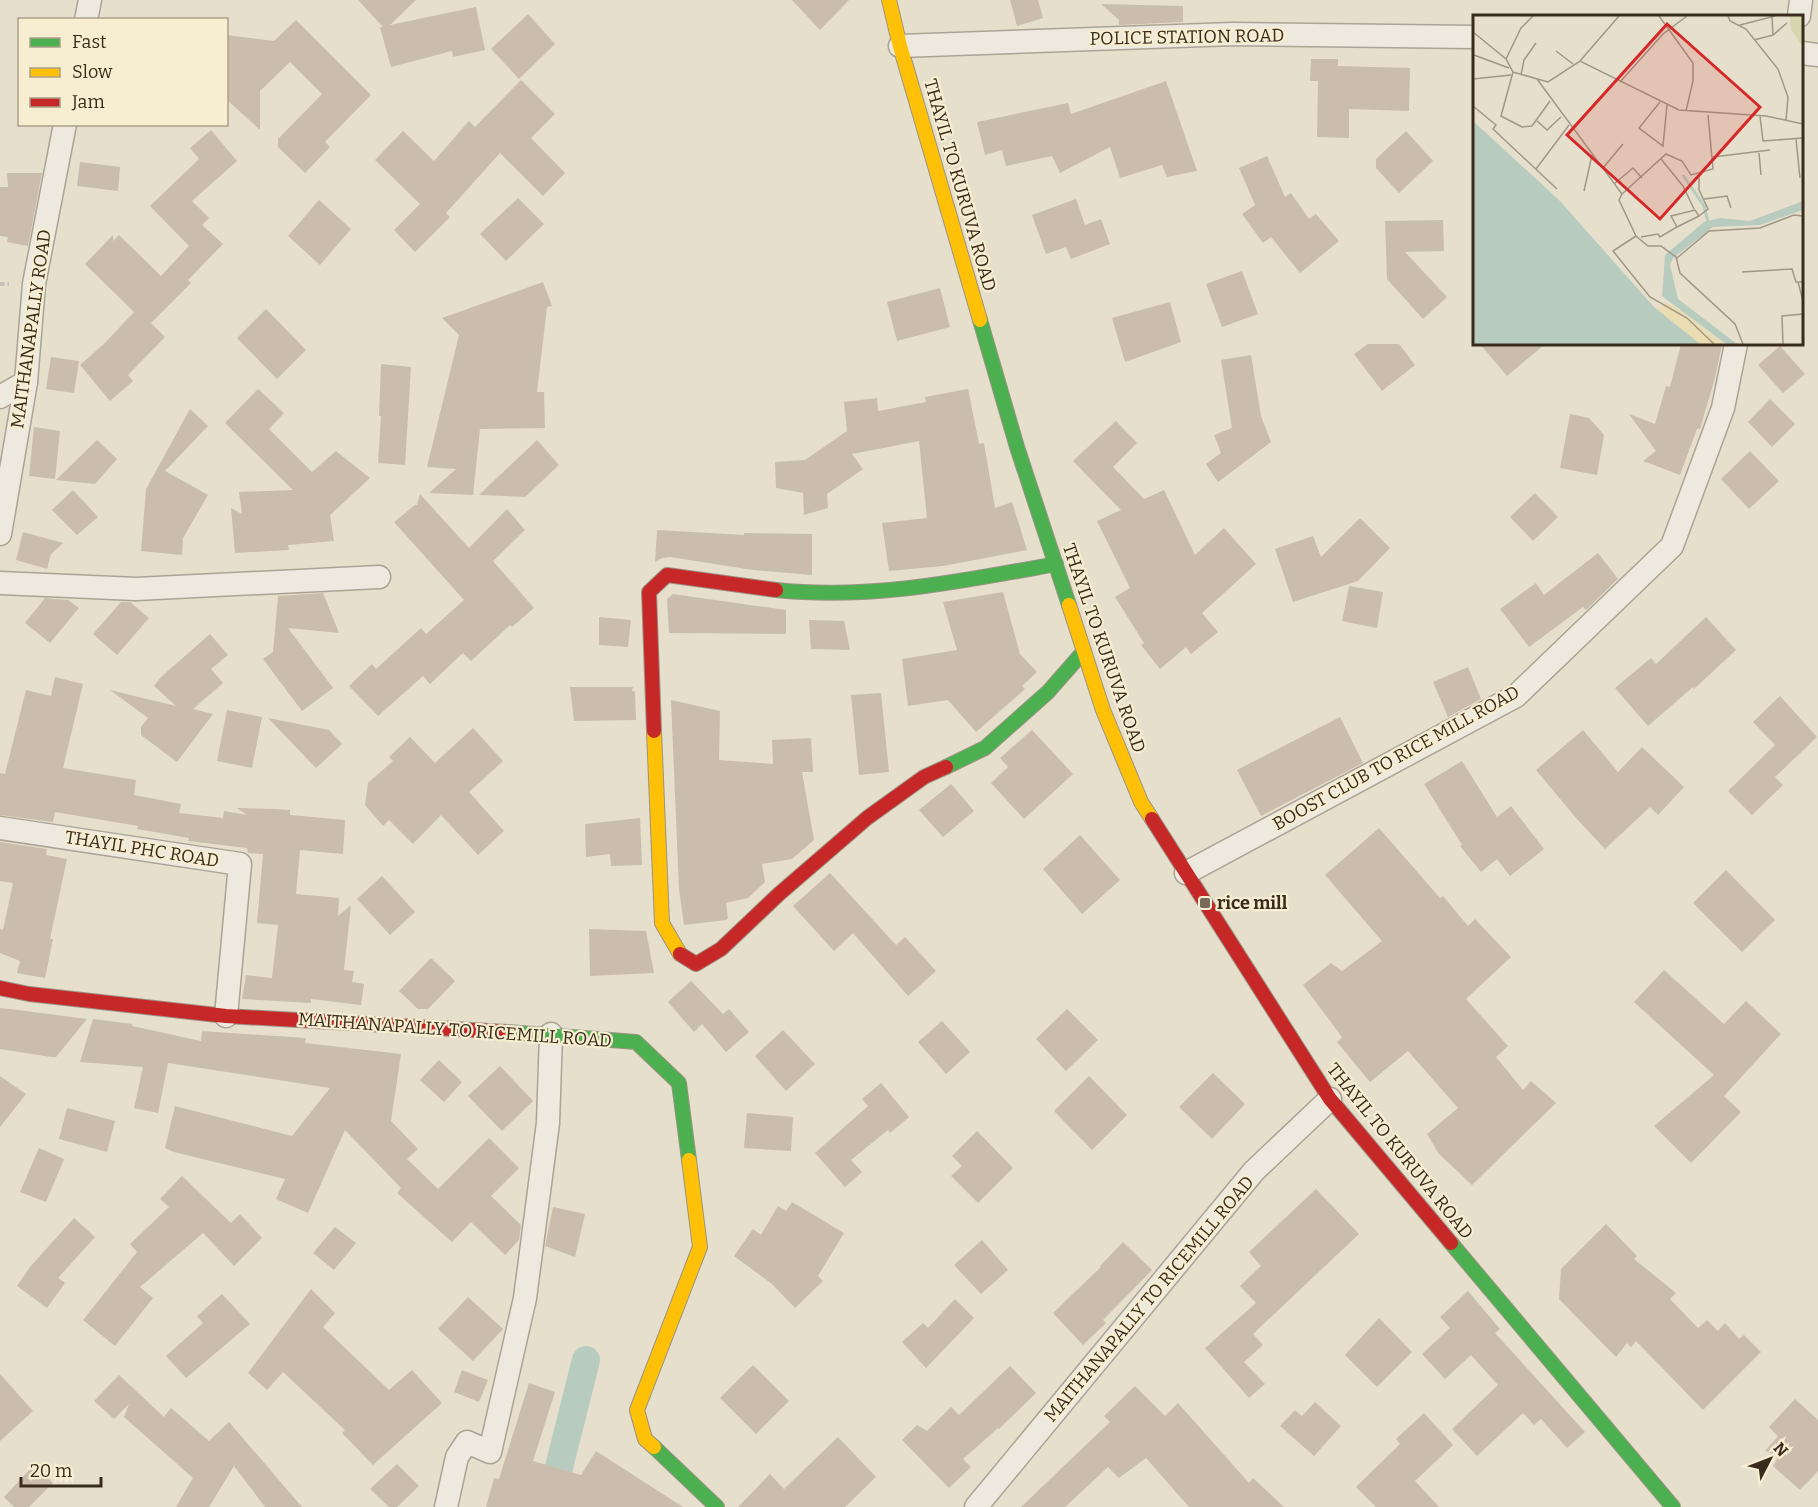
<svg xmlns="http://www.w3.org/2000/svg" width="1818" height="1507" viewBox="0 0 1818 1507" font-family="Bitter,serif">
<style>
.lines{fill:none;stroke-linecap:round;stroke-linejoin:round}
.canal{stroke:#b8cbbf;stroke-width:28}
.building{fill:#cabdad}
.street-casing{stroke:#aba395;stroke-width:25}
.fast-casing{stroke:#9b9385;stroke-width:16}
.slow-casing{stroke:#9b9385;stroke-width:16}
.jam-casing{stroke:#9b9385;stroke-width:16}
.path{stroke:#c6c0b5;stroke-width:4;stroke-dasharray:4.5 3;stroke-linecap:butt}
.street{stroke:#eee9de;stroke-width:22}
.fast{stroke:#4caf50;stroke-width:14}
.slow{stroke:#ffc107;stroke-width:14}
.jam{stroke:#c62828;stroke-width:14}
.poi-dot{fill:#766b5a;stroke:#f7edd1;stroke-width:2}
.labels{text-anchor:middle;stroke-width:4.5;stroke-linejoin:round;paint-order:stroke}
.street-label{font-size:18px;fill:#3a2c1d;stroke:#f7edd1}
.poi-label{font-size:18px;font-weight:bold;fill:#3a2c1d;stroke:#f7edd1;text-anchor:start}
.inset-river{fill:none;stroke:#b8cbbf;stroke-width:3}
.inset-road{fill:none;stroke:#a19786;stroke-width:1.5}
.view{fill:#d62828;fill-opacity:0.15;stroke:#d62828;stroke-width:3}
.inset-edge{fill:none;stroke:#3a2c1d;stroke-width:3}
</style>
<rect width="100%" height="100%" fill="#e6dfcc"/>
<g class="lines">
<!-- canal -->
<polyline class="canal" points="549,1507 586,1360"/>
</g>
<!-- building -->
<g class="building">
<polygon points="358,0 416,0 390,25 476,7 485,50 453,57 452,51 391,67 380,27 383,27"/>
<polygon points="792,0 849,0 820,30"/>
<polygon points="1010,0 1038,0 1043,18 1017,26"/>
<polygon points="1101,4 1183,6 1183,22 1119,25 1119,20"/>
<polygon points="528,14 555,44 519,79 491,49"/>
<polygon points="296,20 371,95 325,142 330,147 305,173 278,147 278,139 322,94 290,62 260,91 260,130 226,99 226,35 274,41"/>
<polygon points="1311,59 1338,59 1338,66 1410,68 1409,111 1349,109 1349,138 1317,137 1318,81 1310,81"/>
<polygon points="521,80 555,114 531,138 565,173 543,196 500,153 446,213 450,217 415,252 394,230 420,204 375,160 403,131 434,161 469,121 475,127"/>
<polygon points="1166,81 1197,171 1167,177 1162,165 1120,178 1110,147 1060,173 1052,156 1006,166 1002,150 985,155 977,122 1068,103 1071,114"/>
<polygon points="211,130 237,161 192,201 209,218 202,225 223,244 188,280 191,283 151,323 165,337 128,375 133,381 110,401 80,365 105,343 134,312 85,264 113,235 113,241 119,235 161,276 189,246 150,206 199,159 190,148"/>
<polygon points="1406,131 1433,161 1399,193 1376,168 1376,159"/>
<polygon points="1267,156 1285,197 1291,193 1309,219 1316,214 1339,241 1300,273 1271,237 1263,243 1242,214 1255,205 1239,168"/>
<polygon points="80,162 120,167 118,191 77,186"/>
<polygon points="7,173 42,173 28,246 7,242 8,237 0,236 0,187 8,187"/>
<polygon points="518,198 544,224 506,261 480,234"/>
<polygon points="1076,199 1085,225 1101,219 1110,244 1071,259 1066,247 1046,254 1032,215"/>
<polygon points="319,200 351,229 320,265 288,236"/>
<polygon points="1443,220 1444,251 1405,252 1447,297 1423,319 1387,279 1385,221"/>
<polygon points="1242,271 1258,314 1222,327 1206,284"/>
<polygon points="543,282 552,306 547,307 537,392 544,392 545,428 480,429 473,495 429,493 456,469 427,467 459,335 442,318"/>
<polygon points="940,288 950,327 897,341 887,302"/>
<polygon points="1170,302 1181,342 1125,362 1112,318"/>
<polygon points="266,309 306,350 277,379 237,338"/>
<polygon points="1368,344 1399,344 1415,365 1382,391 1354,354"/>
<polygon points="1480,344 1545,344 1507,376"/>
<polygon points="1681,344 1722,344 1715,378 1700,429 1697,429 1680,475 1643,461 1656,451 1629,414 1655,424 1666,386 1670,387"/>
<polygon points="1780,346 1805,374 1783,393 1758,365"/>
<polygon points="1251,355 1261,416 1271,442 1218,482 1206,464 1221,453 1214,435 1232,428 1221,360"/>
<polygon points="51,357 79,361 74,393 46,389"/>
<polygon points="381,364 411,367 405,465 378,463 381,416 379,416"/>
<polygon points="258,389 284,413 269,429 312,472 336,451 370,478 330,515 334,541 288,545 289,550 235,553 231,508 242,514 239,492 293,490 225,423"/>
<polygon points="968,389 979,444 984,443 995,508 1012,502 1027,550 943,566 889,571 882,523 927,518 919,441 852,454 863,469 827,494 828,508 804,515 803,493 776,488 775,462 805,460 847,431 844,402 877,398 878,411 926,402 925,397"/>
<polygon points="1770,399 1795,424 1772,447 1748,422"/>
<polygon points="190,409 208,426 165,471 208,495 183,538 182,555 141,551 146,489"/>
<polygon points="1570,414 1589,418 1604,435 1597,475 1560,468"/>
<polygon points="1116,421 1137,443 1113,467 1144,499 1164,490 1195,555 1224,528 1256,564 1202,613 1218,632 1191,654 1186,647 1160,669 1141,645 1144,643 1115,597 1130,588 1097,521 1121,510 1073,461"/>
<polygon points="34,427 60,431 55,479 29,476"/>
<polygon points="97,440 117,459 95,484 56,480"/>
<polygon points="537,440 559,465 525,497 479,495"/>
<polygon points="1750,451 1779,481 1749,509 1721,479"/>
<polygon points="73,490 98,517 77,535 52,510"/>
<polygon points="1535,493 1558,517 1533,541 1510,517"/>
<polygon points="420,494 469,548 507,509 525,530 493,561 534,608 512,627 510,625 471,661 463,653 430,684 423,676 378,716 349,686 372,664 376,669 421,628 426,634 464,600 394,522 415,505 417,505"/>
<polygon points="1360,518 1390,548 1358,581 1293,602 1275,549 1313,536 1321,557"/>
<polygon points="657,530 744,535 744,533 812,534 812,575 753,570 670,557 662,558 655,562"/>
<polygon points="23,532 63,543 51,554 47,569 16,560"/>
<polygon points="1598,553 1618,579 1586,610 1583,607 1529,647 1500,609 1536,583 1544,595"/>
<polygon points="1349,586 1383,592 1377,628 1342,621"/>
<polygon points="1003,592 1020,654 1037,672 1022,686 1025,689 976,732 948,700 908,706 902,659 957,650 943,602"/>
<polygon points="323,593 339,633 288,628 333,688 302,711 263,659 273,652 278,596"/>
<polygon points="673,594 786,610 786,634 669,633 667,599"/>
<polygon points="45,598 68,600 79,608 50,643 25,623"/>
<polygon points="121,602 130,602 149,618 117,655 93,634"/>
<polygon points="599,617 631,620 628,647 599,645"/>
<polygon points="1706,617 1736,650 1694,689 1693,687 1648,726 1615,688 1651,658 1656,664"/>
<polygon points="809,620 844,621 850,650 811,649"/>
<polygon points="210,634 228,655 211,669 223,683 193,709 213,714 177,762 141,735 141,727 148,718 110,690 176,706 154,686 161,677"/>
<polygon points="1468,667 1481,699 1448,717 1433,682"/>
<polygon points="55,677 83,684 63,768 136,780 134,795 181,804 179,813 223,818 224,811 247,815 237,808 276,809 290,810 290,815 345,820 343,854 300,850 296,894 339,898 338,916 351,905 344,970 354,971 352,982 364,984 361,1005 311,999 311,1003 242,999 246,975 272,978 278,925 257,923 263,854 248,853 247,848 188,841 189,838 137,829 138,826 55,812 53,822 0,815 0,773 5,774 26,690 51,696"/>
<polygon points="570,687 633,687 632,691 635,692 636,720 574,721"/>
<polygon points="881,693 889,772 859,775 851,695"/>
<polygon points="1780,696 1817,737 1775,777 1783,785 1752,815 1728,791 1775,745 1753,722"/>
<polygon points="671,700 720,711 719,760 773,764 772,740 811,738 813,772 802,772 814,840 792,859 762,864 765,882 748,898 726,903 728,918 726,920 684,925 679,889"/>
<polygon points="227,710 262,717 252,768 217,761"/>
<polygon points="1340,717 1363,763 1261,816 1237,770"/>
<polygon points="268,718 329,730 342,744 316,768"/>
<polygon points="473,728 503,761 469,792 504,831 478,855 441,815 413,844 389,820 383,826 365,805 368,783 393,761 389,757 410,737 435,763"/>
<polygon points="1032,730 1073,774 1024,819 991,783 1008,767 1000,758"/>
<polygon points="1583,730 1618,772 1642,747 1684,787 1658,815 1650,807 1605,849 1576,818 1536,770"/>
<polygon points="1462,761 1497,817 1511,806 1544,849 1510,876 1497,859 1481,872 1460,846 1462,845 1424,784"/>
<polygon points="951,784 974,811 943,837 919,810"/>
<polygon points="640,818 642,865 611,866 610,854 586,857 585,824"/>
<polygon points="1379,828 1440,898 1443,896 1468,926 1475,919 1511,957 1466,999 1508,1046 1496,1057 1523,1090 1531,1081 1556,1103 1472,1185 1439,1154 1427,1134 1458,1108 1408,1051 1370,1082 1337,1042 1342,1037 1303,985 1331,963 1342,971 1382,941 1325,875"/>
<polygon points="1080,835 1120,880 1082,914 1043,869"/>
<polygon points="0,842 47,849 46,855 67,859 50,939 53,939 45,978 17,973 20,961 0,953 0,929 3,930 13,883 0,881"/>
<polygon points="1726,870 1775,920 1742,952 1693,903"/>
<polygon points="830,873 896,945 905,937 936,971 908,996 853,933 834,951 793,906"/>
<polygon points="382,876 415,912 390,935 357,899"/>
<polygon points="589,929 646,931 654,973 590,976"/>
<polygon points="431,958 455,981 428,1009 418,1009 399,991"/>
<polygon points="1664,970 1724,1024 1746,1001 1781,1034 1724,1096 1741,1112 1691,1163 1654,1126 1714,1075 1634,1002"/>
<polygon points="691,981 723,1014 729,1009 749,1032 726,1052 702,1024 694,1032 668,1002"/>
<polygon points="0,1008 10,1009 87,1019 56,1057 51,1057 0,1049"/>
<polygon points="1067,1009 1098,1040 1066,1071 1036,1039"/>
<polygon points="93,1019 132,1024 132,1026 201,1041 202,1031 306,1038 305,1043 401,1054 391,1121 418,1149 407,1159 438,1189 489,1138 519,1168 491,1196 521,1225 519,1240 505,1255 471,1222 452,1242 397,1193 401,1188 345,1130 308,1213 276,1199 285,1179 174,1152 165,1148 175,1106 292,1136 330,1088 168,1063 158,1113 134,1108 143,1067 80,1062"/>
<polygon points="942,1021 970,1052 946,1074 918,1042"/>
<polygon points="783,1030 815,1064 786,1091 755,1056"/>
<polygon points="439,1060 462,1082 444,1102 420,1080"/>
<polygon points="500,1066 533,1101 502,1131 468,1096"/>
<polygon points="1213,1073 1245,1104 1212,1139 1179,1107"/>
<polygon points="0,1076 26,1094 0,1127"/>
<polygon points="1089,1076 1127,1115 1092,1150 1054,1111"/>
<polygon points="881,1083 909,1117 890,1133 888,1130 851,1160 862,1172 845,1187 815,1153 868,1106 862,1099"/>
<polygon points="67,1108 115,1121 107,1152 59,1139"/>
<polygon points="747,1113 793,1117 791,1151 744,1148"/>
<polygon points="977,1131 1013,1168 978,1203 951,1176 962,1166 952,1156"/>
<polygon points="39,1148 64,1159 46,1202 20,1192"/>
<polygon points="182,1176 231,1223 240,1214 262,1238 234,1266 203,1233 140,1287 153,1298 115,1346 83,1320 137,1252 130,1244 169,1207 160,1199"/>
<polygon points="1316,1189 1359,1234 1253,1334 1263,1345 1244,1362 1265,1384 1249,1398 1205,1348 1256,1303 1240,1286 1261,1266 1249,1252"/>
<polygon points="792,1202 844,1233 818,1276 823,1281 795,1308 772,1284 734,1256 753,1229 761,1235 778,1206 786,1211"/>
<polygon points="553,1207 585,1214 575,1257 545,1246"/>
<polygon points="74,1218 95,1237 58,1278 65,1283 47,1308 17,1286 30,1267"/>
<polygon points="1606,1224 1637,1256 1634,1259 1676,1293 1670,1299 1698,1328 1707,1320 1718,1331 1725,1323 1739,1339 1744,1335 1761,1352 1703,1410 1636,1341 1631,1347 1627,1343 1616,1357 1559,1299 1561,1269"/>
<polygon points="335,1227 356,1243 334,1270 313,1253"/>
<polygon points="982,1240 1008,1270 981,1294 954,1265"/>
<polygon points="1123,1242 1152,1270 1103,1320 1106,1323 1083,1345 1053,1313 1101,1267 1100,1266"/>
<polygon points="311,1289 335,1313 323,1327 389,1390 412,1370 442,1403 373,1465 342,1433 345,1430 283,1372 267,1390 248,1373"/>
<polygon points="1468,1291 1500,1329 1495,1333 1585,1432 1567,1448 1541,1419 1534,1425 1523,1413 1477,1456 1452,1429 1498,1385 1471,1355 1445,1379 1422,1354 1450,1328 1440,1317"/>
<polygon points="222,1294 250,1324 186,1378 166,1356 203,1323 197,1316"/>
<polygon points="468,1297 503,1329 473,1361 438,1329"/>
<polygon points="955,1299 974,1318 926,1368 902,1342 923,1323 928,1328"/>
<polygon points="1379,1318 1412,1352 1377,1387 1345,1355"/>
<polygon points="753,1365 789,1401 756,1434 720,1398"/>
<polygon points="1010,1366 1036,1393 999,1429 998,1428 963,1459 971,1467 949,1488 902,1440 917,1425 927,1431 951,1407 959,1415"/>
<polygon points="462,1370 488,1380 479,1402 454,1392"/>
<polygon points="0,1374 33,1411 0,1441"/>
<polygon points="119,1375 164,1417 171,1408 209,1441 229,1422 302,1507 265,1507 234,1466 209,1507 176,1507 193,1478 124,1417 129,1404 114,1419 94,1401"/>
<polygon points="529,1383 555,1392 533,1461 581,1475 596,1451 683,1507 486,1507 494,1478 499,1479"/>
<polygon points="1135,1386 1165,1416 1178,1403 1249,1483 1253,1478 1284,1507 1189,1507 1146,1458 1119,1478 1108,1467 1065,1507 1021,1507 1110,1422 1104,1416"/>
<polygon points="1795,1399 1818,1420 1818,1471 1800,1490 1773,1466 1779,1456 1765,1451 1778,1436 1769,1427"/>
<polygon points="1315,1402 1341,1426 1314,1456 1280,1426 1295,1410 1302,1416"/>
<polygon points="1424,1413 1453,1445 1415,1481 1439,1507 1376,1507 1356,1487 1400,1444 1396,1439"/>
<polygon points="838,1437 876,1477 845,1507 738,1507 770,1474 784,1489"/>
<polygon points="397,1464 419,1486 397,1507 389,1507 370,1489"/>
<polygon points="34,1465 53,1483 29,1507 14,1507 4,1497"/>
</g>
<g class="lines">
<!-- street casing -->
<g class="street-casing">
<g id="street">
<polyline points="1799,16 1801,0"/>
<polyline points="86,20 90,0"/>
<polyline points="900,46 1233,34 1474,37"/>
<polyline points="1802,53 1818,55"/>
<polyline points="0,397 26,382"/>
<polyline points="0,534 26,382 34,284 65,124"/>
<polyline points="0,583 136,589 379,577"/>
<polyline points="0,828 240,864 226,1016"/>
<polyline points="1186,873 1516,696 1672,546 1723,408 1736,344"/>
<polyline points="446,1507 457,1457 467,1442 490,1452 525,1298 548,1123 551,1034"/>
<polyline points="976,1507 1254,1171 1330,1099"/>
</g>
</g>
<!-- fast casing -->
<g class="fast-casing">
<g id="fast">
<polyline points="980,320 1017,447 1069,605"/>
<path d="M776 590C871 600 963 581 1056 564"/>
<polyline points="946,767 985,748 1048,692 1084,651"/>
<polyline points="507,1032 636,1042 679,1083 689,1160"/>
<polyline points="1451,1243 1673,1507"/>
<polyline points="654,1447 717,1507"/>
</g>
</g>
<!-- slow casing -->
<g class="slow-casing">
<g id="slow">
<polyline points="889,0 900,46 980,320"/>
<polyline points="1069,605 1103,710 1141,802 1152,819"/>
<polyline points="654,731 662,923 680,954"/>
<polyline points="654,1447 645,1439 637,1410 700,1247 689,1160"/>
</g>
</g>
<!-- jam casing -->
<g class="jam-casing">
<g id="jam">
<polyline points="654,731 649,592 667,575 776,590"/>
<polyline points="1152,819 1330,1099 1451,1243"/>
<polyline points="680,954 696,964 721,949 779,894 867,818 924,777 946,767"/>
<polyline points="0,988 29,994 226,1016 507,1032"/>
</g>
</g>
<!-- path -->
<polyline class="path" points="0,284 9,284"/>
<!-- street -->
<use href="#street" class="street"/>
<!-- fast -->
<use href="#fast" class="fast"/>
<!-- slow -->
<use href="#slow" class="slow"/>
<!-- jam -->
<use href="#jam" class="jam"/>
</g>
<!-- markers -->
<rect class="poi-dot" x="1199" y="897" width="12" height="12" rx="3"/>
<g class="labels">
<!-- street labels -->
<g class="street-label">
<text transform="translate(1187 37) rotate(-1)" y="6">POLICE STATION ROAD</text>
<text transform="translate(960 185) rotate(74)" y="6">THAYIL TO KURUVA ROAD</text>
<text transform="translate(31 329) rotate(-82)" y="6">MAITHANAPALLY ROAD</text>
<text transform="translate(1104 648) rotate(71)" y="6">THAYIL TO KURUVA ROAD</text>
<text transform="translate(1396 758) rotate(-29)" y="6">BOOST CLUB TO RICE MILL ROAD</text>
<text transform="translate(142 849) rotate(9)" y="6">THAYIL PHC ROAD</text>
<text transform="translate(455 1030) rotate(4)" y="6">MAITHANAPALLY TO RICEMILL ROAD</text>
<text transform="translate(1400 1151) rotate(51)" y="6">THAYIL TO KURUVA ROAD</text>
<text transform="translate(1149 1299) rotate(-50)" y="6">MAITHANAPALLY TO RICEMILL ROAD</text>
</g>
<!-- poi labels -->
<g class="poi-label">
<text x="1217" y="909">rice mill</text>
</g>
</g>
<!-- overview -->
<g transform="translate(1473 15)">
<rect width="330" height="330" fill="#e6dfcc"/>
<path d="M317 1H330V32L318 14Z" fill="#d5d6ad"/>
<path d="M193 288 207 295 251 329H227L184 295Z" fill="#eaddb2"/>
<path d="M0 106 86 185 181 292 227 329H0ZM330 186V195L287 210 240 212 200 243 197 250 205 284 264 329H253L189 281 192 240 231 207 247 203 277 206Z" fill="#b8cbbf"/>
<path class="inset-river" d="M210 160 231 191 235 207"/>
<path class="inset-road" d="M186 1 220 48V66L213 96M255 1 257 6 273 14 305 54 315 82 313 105M299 2 300 20M267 10 302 1M0 17 33 44 40 57 75 67 107 46 206 95 293 101 330 109M281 25 300 20 314 8M83 36 100 49M1 40 36 53M33 44 48 13 60 1M107 46 146 1M40 57 28 101 49 112 59 111 77 86M48 60 51 45 63 28M0 64 38 60M64 64 149 179 146 185 163 221 175 231H188L203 242 207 258 262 309 270 329M147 67 190 19 214 1M187 87 166 113 190 131 194 90M0 91 23 110 20 114 84 174M287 101 290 126 330 123M64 106 74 115 88 102M323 124 327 163M286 138 288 160M240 142 297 135M188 144 210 171 221 194M130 153 150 129M63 154 96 110M141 169 160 153 169 163M111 176 119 140M149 179 193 139 209 146 218 160 240 154 235 100M231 184 254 181 258 193M204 212 226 201M163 221 140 236 177 282 214 303 241 329M168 222 185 219 187 222 204 212 198 201 222 195 226 201 235 194 226 175V160M204 243 236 216 287 213 321 200 330 201M269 257 319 254 323 267H330M325 267 330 286M310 329 309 301 330 299"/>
<path class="view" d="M194 9 287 92 187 204 94 120Z"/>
<rect width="330" height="330" class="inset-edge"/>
</g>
<!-- legend -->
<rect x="18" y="18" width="210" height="108" fill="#f7edd1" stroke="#aba089" stroke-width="1.5"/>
<rect x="30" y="38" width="30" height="9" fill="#4caf50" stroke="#aba089" stroke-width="1.5"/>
<text x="72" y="48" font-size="18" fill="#3a2c1d">Fast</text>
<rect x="30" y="68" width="30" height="9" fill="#ffc107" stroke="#aba089" stroke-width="1.5"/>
<text x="72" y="78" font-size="18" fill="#3a2c1d">Slow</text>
<rect x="30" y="98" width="30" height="9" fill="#c62828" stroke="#aba089" stroke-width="1.5"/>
<text x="72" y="108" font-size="18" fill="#3a2c1d">Jam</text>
<!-- north arrow -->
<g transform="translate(1770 1459) rotate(48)" stroke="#f7edd1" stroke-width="4.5" paint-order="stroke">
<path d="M0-4.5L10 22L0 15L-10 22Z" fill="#3a2c1d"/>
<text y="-9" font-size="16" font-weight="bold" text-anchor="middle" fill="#3a2c1d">N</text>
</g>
<!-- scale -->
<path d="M21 1477v9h80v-9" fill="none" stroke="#3a2c1d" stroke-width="3"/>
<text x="30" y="1477" font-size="18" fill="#3a2c1d" stroke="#f7edd1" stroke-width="4.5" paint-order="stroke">20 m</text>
</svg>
